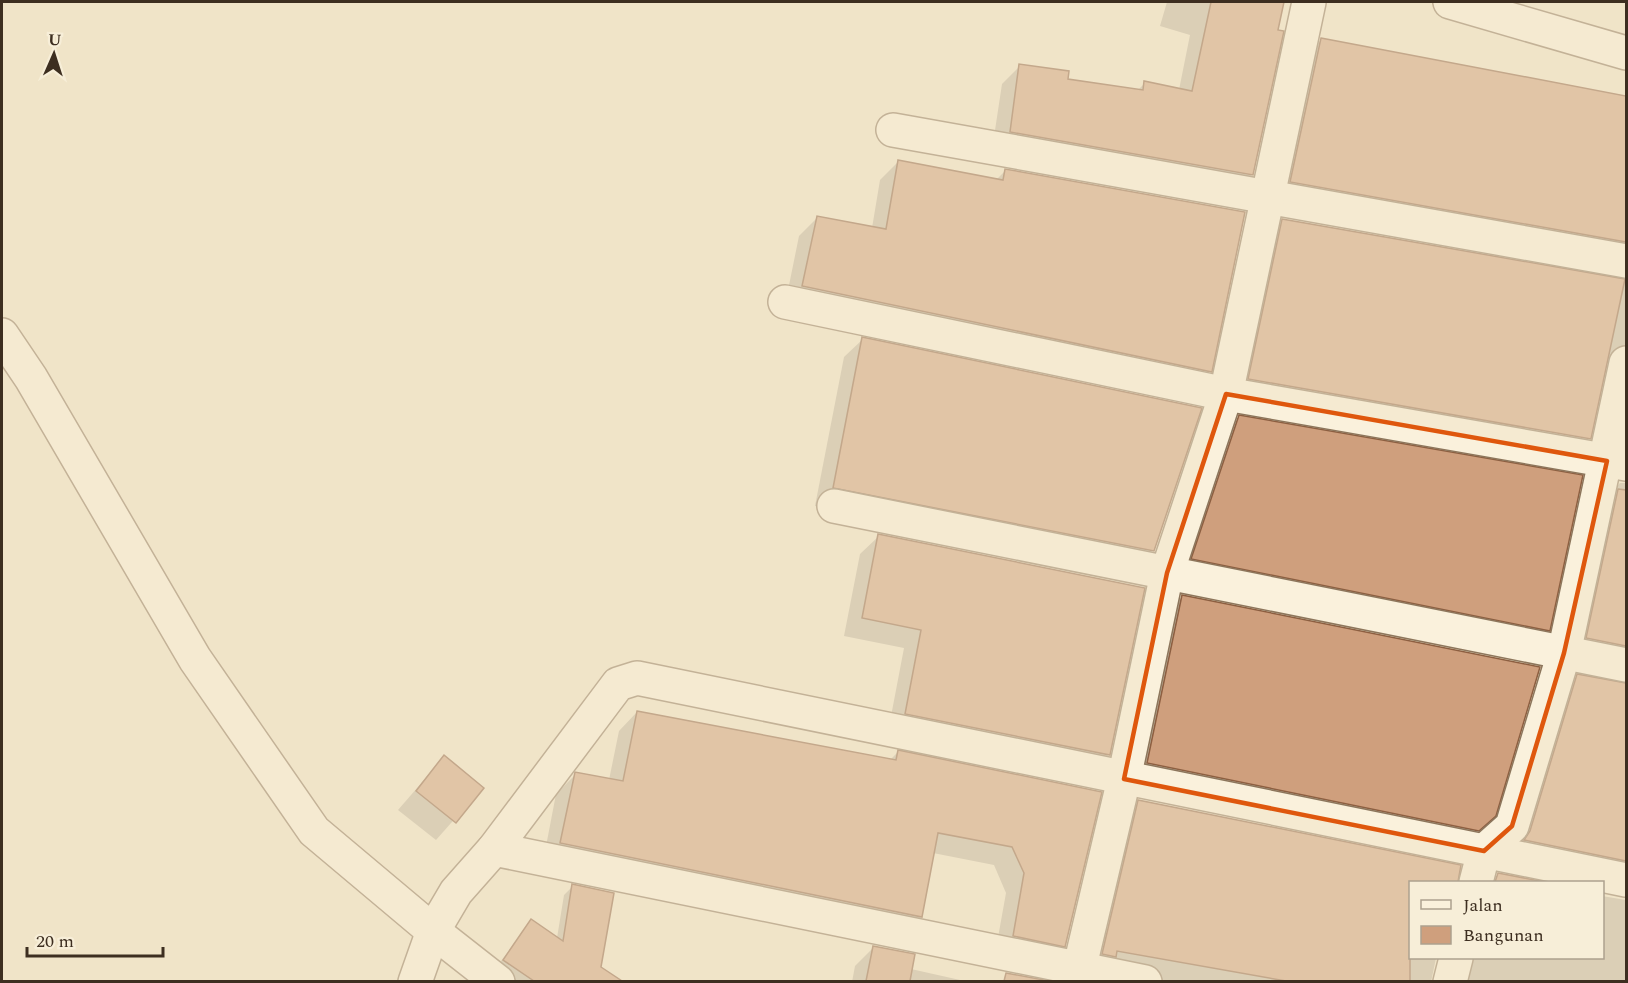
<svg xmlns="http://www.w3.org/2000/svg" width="1628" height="983" viewBox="0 0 1628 983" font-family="Spectral,serif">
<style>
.shadow{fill:#0003}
.building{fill:#cf9f7d;stroke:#8d5f41;stroke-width:1.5}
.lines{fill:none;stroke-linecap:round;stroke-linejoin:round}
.minor-casing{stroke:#8d765c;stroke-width:36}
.minor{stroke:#faf1dc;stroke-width:33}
.marked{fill:none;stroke:#df570d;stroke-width:4.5;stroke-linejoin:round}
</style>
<rect width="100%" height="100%" fill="#f0e4c8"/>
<!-- shadow -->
<g class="shadow">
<polygon points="1167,2 1282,2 1252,175 1233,193 992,150 1002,84 1020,66 1067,80 1137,91 1145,83 1179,90 1190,35 1160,26"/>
<polygon points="1321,40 1626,97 1626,385 1612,363 1607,363 1589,438 1571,456 1231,397 1264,239 1283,220 1626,281 1626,273 1273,200 1303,58"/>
<polygon points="898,162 996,180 1005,171 1210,371 1192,389 785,305 799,236 818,217 872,228 880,180"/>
<polygon points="863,339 1153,550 1135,569 815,506 844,357"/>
<polygon points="1626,387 1626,982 1455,982 1442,958 1436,958 1431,982 1172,982 1086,965 1120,820 1139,801 1459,867 1457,882 1410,882 1410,958 1602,958 1602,896 1626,900 1626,892 1508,858 1559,694 1578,676 1626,684 1626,677 1569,656 1602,502 1620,483 1626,483 1620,468"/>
<polygon points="1239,417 1548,630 1530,648 1174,577 1221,435"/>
<polygon points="879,536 1143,589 1108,755 1090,773 888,732 904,648 844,636 860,554"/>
<polygon points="1182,597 1494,815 1475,834 1129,781 1164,615"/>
<polygon points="637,712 890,760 898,752 1100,793 1067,935 1048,953 997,943 1006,893 994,865 933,853 921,917 902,935 543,862 556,794 576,774 609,780 619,731"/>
<polygon points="444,757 482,788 436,840 398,810"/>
<polygon points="1498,875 1537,882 1490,882"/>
<polygon points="573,886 599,969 617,982 512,982 495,969 531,921 557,938 564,895"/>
<polygon points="874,947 911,969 969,982 852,982 855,966"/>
</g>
<!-- building -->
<g class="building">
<polygon points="1211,2 1284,2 1278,30 1284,31 1253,175 1010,132 1019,64 1069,71 1068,79 1143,90 1144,81 1192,91"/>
<polygon points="1321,38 1626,96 1626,242 1290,182"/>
<polygon points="898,160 1003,180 1005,169 1245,212 1212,372 802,286 817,216 886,229"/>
<polygon points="1282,219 1625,279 1591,439 1248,379"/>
<polygon points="862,337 1202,408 1154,551 833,488"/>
<polygon points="1239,415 1583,475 1550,631 1191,559"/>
<polygon points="1618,489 1626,490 1626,646 1586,638"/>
<polygon points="878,534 1145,588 1110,755 905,714 921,630 862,618"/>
<polygon points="1182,595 1540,667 1496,816 1479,831 1147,763"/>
<polygon points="1577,674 1626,683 1626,861 1524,840 1530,831"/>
<polygon points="637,711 896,760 898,750 1102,792 1065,947 1013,936 1024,873 1012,847 938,833 922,917 560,843 575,772 623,781"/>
<polygon points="444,755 484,788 456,823 416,791"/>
<polygon points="1138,800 1461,865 1458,882 1410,882 1410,981 1286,981 1117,951 1116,957 1102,954"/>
<polygon points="1498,873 1545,882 1495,882"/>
<polygon points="572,884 614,893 601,967 622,981 534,981 503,960 531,919 563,941"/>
<polygon points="873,946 915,954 910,981 866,981"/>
<polygon points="1006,973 1049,981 1004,981"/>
</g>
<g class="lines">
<!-- minor casing -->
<g class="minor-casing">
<g id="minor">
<polyline points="1450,2 1626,53"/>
<polyline points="893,130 1626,261"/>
<polyline points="785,302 1226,394 1626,464"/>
<polyline points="2,335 31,378 195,659 314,831 433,931 498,982"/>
<polyline points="834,506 1626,665"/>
<polyline points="494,849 1145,982"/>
<polyline points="1476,882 1484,851 1512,826 1564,653 1626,363"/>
<polyline points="1080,966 1124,779 1167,573 1226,394 1309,2"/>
<polyline points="415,982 433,931 456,892 494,849 618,684 637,678 1626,880"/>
<polyline points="1450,982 1456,958"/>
</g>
</g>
<!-- minor -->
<use href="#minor" class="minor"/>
</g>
<!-- marked area -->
<path d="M0 0H1628V983H0ZM1226 394 1607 461 1564 653 1512 826 1484 851 1124 779 1167 573Z" fill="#f0e4c8" fill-opacity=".55" fill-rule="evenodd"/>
<path class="marked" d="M1226 394 1607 461 1564 653 1512 826 1484 851 1124 779 1167 573Z"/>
<!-- border -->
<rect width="1628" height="983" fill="none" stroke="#3d2e20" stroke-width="6"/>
<!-- legend -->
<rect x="1409" y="881" width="195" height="78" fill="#f7eed8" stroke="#ada18e" stroke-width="1.5"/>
<rect x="1421" y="900" width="30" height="9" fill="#faf1dc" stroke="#ada18e" stroke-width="1.5"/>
<text x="1463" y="911" font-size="18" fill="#3d2e20">Jalan</text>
<rect x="1421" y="926" width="30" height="18" fill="#cf9f7d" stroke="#ada18e" stroke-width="1.5"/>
<text x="1463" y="941" font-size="18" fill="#3d2e20">Bangunan</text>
<!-- north arrow -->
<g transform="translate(54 54) rotate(3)" stroke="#f7eed8" stroke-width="4.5" paint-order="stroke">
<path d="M0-4.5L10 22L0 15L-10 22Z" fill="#3d2e20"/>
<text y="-9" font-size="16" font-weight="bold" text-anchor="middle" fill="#3d2e20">U</text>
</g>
<!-- scale -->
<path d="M27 947v9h136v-9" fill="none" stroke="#3d2e20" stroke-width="3"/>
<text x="36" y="947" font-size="18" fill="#3d2e20" stroke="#f7eed8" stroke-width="4.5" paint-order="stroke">20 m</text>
</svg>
